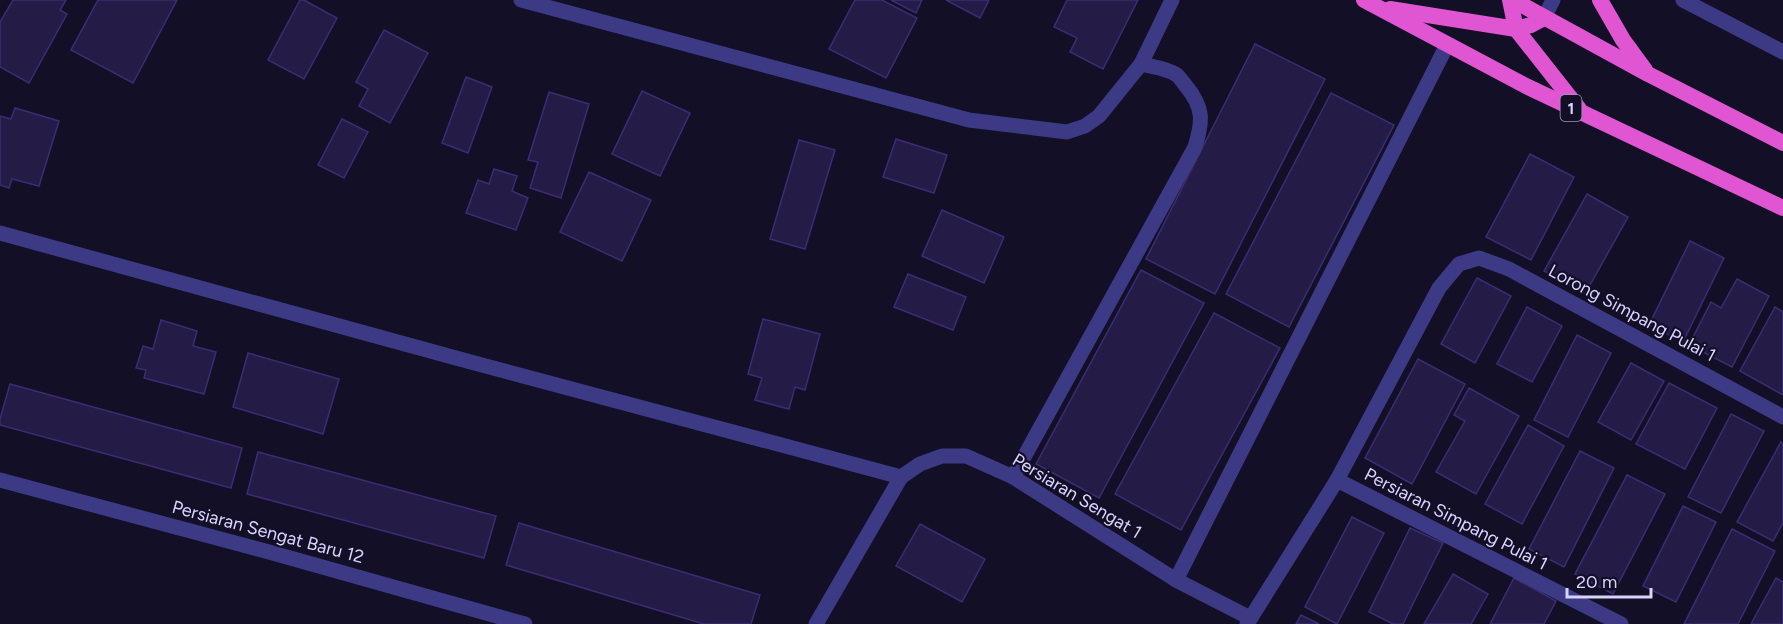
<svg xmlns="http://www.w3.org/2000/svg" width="1783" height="624" viewBox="0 0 1783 624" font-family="Figtree,sans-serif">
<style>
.building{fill:#241b47;stroke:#3b2d73;stroke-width:1.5}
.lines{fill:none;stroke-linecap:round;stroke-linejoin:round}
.minor{stroke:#3d3a85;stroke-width:15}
.trunk{stroke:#e055d1;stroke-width:16}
.labels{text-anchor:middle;stroke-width:4.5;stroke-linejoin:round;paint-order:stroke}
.shield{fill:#130f26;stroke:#9e99be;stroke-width:1.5}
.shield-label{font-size:16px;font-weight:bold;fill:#d9d4ff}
.street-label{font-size:18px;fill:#d9d4ff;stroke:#130f26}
</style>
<rect width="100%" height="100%" fill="#130f26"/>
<!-- building -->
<g class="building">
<polygon points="13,0 66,0 60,10 67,14 29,83 0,67 0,22"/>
<polygon points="98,0 177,0 133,83 71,50"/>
<polygon points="300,0 304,0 337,18 304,79 268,60"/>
<polygon points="855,0 882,0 917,18 886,78 829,49"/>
<polygon points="891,0 922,0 916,13"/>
<polygon points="946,0 989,0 980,18"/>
<polygon points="1067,0 1138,0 1103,69 1070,52 1077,38 1054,27"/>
<polygon points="384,30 428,53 390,123 359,106 368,89 356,82"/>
<polygon points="1255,44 1325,79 1215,294 1146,259"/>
<polygon points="466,77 492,87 468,153 442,143"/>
<polygon points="642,91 690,113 660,176 612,154"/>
<polygon points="549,92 589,104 561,198 530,188 538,162 528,160"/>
<polygon points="1331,93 1394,125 1289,327 1226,294"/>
<polygon points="15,108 59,121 39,186 12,179 9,188 0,185 0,116 11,119"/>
<polygon points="342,119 368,132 344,178 318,165"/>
<polygon points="896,139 947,155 934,193 883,177"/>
<polygon points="799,140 835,150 805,249 770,239"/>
<polygon points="1530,154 1574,177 1531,260 1486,237"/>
<polygon points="494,169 517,176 512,191 528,198 516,230 466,213 478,180 489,184"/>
<polygon points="589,172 651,200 622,261 560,232"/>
<polygon points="1587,194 1628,217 1585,294 1544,271"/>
<polygon points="942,210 1004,237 984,283 922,256"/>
<polygon points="1690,241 1724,258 1683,342 1649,325"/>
<polygon points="1141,270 1204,303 1099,498 1036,464"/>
<polygon points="908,274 966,297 953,330 894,307"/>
<polygon points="1477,278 1511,296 1475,363 1441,344"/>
<polygon points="1737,279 1769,296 1732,367 1689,345 1711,302 1721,308"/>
<polygon points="1527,307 1562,326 1532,382 1497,364"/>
<polygon points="1775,307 1783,312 1783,395 1740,371"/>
<polygon points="1214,313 1280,348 1181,530 1115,494"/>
<polygon points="763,319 820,334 805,390 795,387 789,409 755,400 762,378 748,374"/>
<polygon points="161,320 197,331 193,346 216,352 204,394 144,378 146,370 136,368 143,346 153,349"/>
<polygon points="1577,335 1611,353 1568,437 1534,420"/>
<polygon points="248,353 339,379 323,434 233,407"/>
<polygon points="1418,359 1465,384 1412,484 1365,458"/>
<polygon points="1631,363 1664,381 1631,440 1598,422"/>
<polygon points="1669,383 1717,408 1685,469 1636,444"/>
<polygon points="10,384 242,448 231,488 0,425 0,419"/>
<polygon points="1469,388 1519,416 1476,494 1436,472 1465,421 1454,415"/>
<polygon points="1731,414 1764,431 1721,513 1688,497"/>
<polygon points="1528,425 1564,446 1522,524 1485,504"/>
<polygon points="1781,442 1783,443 1783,523 1773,541 1737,522"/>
<polygon points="1580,451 1614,468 1564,567 1529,549"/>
<polygon points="258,452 496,516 484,558 247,494"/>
<polygon points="1627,475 1665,494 1613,594 1575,574"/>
<polygon points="1683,506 1716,522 1676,602 1643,586"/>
<polygon points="1352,517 1384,533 1337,624 1305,607"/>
<polygon points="519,523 760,595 751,624 704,624 506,565"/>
<polygon points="920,524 985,559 962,602 896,566"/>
<polygon points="1410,528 1443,543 1403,624 1393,624 1369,612"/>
<polygon points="1732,529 1775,551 1738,624 1684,624"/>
<polygon points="1453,574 1488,594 1471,624 1424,624"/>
<polygon points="1514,578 1556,601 1544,624 1490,624"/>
<polygon points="1776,578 1783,582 1783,624 1751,624"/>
<polygon points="1301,615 1319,624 1296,624"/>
</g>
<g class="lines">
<!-- minor -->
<g class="minor">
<polyline points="521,0 969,120 1067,132 1085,126 1099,116 1141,64 1172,0"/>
<polyline points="1683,0 1783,52"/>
<polyline points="1544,18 1553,0"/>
<polyline points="0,233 456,358 901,477"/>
<path d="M1013 477 1195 147C1203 121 1204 108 1186 86 1183 82 1180 78 1177 75 1167 68 1153 67 1141 64"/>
<polyline points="0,480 269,552 525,624"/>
<polyline points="1337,480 1621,624"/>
<polyline points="1176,580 1447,45"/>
<polyline points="816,624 901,477 920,464 942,456 966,456 1013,477 1176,580 1250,618"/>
<polyline points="1247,624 1337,480 1439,288 1459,264 1479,258 1509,269 1783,417"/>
</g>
<!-- trunk -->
<g class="trunk">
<polyline points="1364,0 1526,86 1783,208"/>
<polyline points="1510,0 1516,29 1579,109"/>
<polyline points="1513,0 1648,74 1783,143"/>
<polyline points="1600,0 1623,40 1645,70"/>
<polyline points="1390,9 1516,29 1531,25 1544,18"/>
</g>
</g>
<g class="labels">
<!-- shield labels -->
<rect class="shield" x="1560.5" y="95" width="21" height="26" rx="4.5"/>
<g class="shield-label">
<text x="1571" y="114">1</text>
</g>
<!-- street labels -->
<g class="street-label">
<text transform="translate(1632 313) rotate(28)" y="6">Lorong Simpang Pulai 1</text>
<text transform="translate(1077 496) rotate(31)" y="6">Persiaran Sengat 1</text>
<text transform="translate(1456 519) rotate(27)" y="6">Persiaran Simpang Pulai 1</text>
<text transform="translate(268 532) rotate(15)" y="6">Persiaran Sengat Baru 12</text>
</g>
</g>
<!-- scale -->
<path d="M1567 588v9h84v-9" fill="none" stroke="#d9d4ff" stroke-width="3"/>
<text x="1576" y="588" font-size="18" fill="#d9d4ff" stroke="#130f26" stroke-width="4.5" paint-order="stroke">20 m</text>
</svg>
